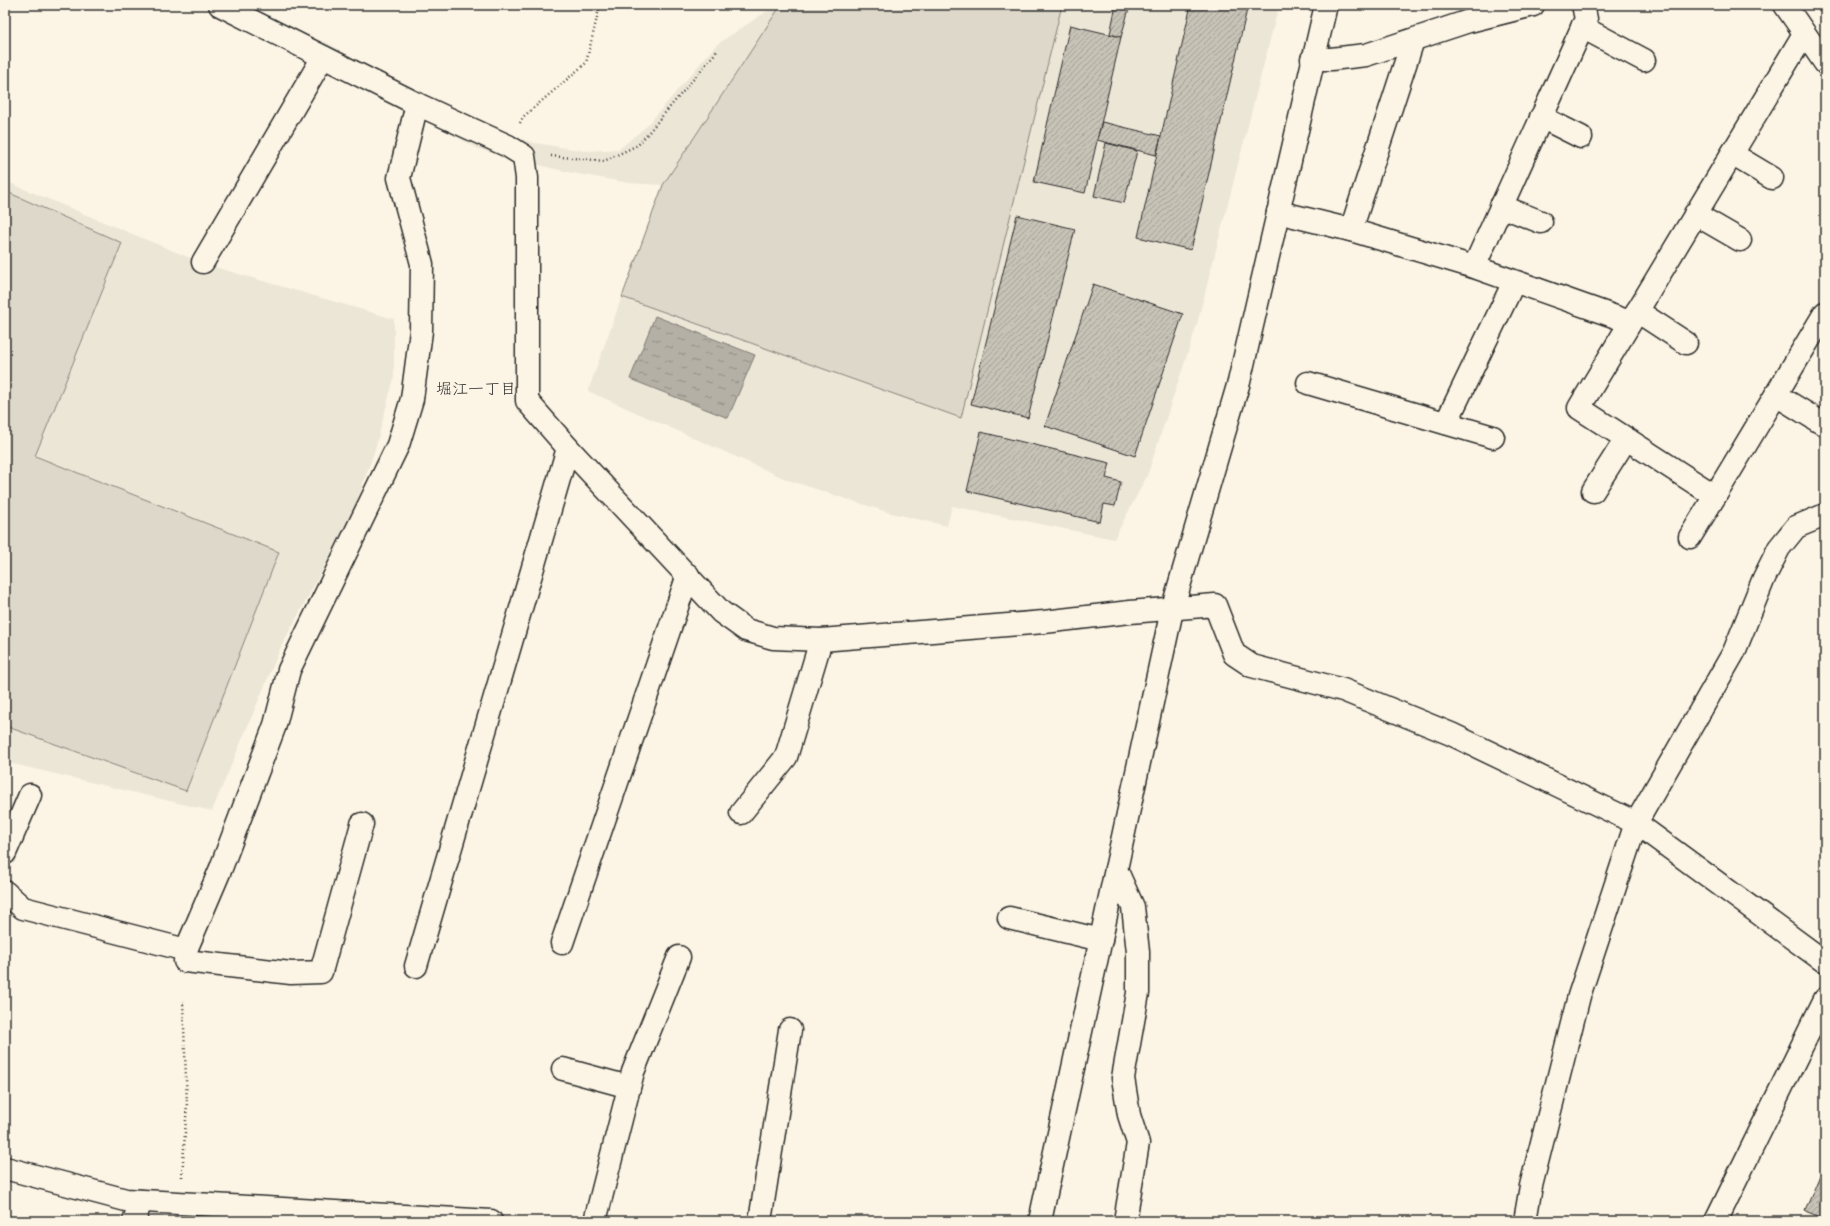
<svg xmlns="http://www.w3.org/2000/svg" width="1830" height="1226" viewBox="0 0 1830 1226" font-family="'Patrick Hand','Klee One',sans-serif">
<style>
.built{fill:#ece6d7}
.green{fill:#ded8ca;stroke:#84827a}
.water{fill:url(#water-ripples);stroke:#7d7b74}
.building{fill:url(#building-hatch);stroke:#2b2b2b}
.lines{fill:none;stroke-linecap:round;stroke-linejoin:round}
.minor-casing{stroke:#2b2b2b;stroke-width:25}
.path{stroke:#2b2b2b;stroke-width:2.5;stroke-dasharray:1 3;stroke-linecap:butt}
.minor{stroke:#fcf5e5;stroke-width:22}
.labels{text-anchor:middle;stroke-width:4;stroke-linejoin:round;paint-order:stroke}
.neighbourhood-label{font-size:16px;fill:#2b2b2b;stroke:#fcf5e5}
</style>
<defs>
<pattern id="water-ripples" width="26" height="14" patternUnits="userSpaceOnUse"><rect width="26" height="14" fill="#b4b0a5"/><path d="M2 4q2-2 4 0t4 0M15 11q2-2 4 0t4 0" fill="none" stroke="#938f87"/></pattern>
<pattern id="building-hatch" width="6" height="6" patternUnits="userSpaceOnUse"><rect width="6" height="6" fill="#c8c3b7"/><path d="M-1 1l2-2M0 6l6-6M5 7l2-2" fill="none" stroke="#a39f95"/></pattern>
</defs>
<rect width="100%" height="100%" fill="#fcf5e5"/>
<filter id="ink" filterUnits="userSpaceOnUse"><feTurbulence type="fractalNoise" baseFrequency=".025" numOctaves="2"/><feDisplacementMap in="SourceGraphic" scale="8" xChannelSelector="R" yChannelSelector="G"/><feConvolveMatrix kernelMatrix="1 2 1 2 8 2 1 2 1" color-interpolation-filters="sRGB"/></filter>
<g filter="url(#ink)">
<!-- built -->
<polygon class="built" points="776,5 1279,5 1196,328 1147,476 1114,539 952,506 947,526 887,512 788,480 588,391 662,185 629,183 572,173 530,163 478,149 325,65 208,265 394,319 394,378 375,449 353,513 281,647 212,811 5,762 5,181 195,260 324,41 416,94 486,129 535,143 585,151 619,149 647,126 716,45"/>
<!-- green -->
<g class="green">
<polygon points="781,5 1062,5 961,418 622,297 663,185"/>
<polygon points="5,191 122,243 35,456 279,552 186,791 5,726"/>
</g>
<!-- water -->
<polygon class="water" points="655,316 755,355 728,418 630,379"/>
<!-- building -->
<g class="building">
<polygon points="1116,5 1130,5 1121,37 1110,34"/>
<polygon points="1191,5 1248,5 1191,250 1138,237"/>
<polygon points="1070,25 1121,37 1085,193 1034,182"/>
<polygon points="1102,122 1161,136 1156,155 1097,140"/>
<polygon points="1106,143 1137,151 1124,203 1094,196"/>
<polygon points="1017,215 1075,229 1028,418 971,404"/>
<polygon points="1093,284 1183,314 1135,456 1045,426"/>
<polygon points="981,432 1110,463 1106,478 1121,482 1115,506 1104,504 1100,522 967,491"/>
<polygon points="1823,1168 1825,1169 1825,1219 1805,1211"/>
</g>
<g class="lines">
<!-- minor casing -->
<g class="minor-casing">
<g id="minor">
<polyline points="220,5 417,104 508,146 524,156 527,178 527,401 568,448 721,612 746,630 773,638 821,640 1044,622 1130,612 1215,605 1234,654 1252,666 1343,690 1451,734 1636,823 1825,962"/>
<polyline points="1785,5 1825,63"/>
<polyline points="1582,27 1644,60"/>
<polyline points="1804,34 1579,408 1715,496 1825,313"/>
<polyline points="1413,40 1351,230 1474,267 1630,322"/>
<polyline points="1312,59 1331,59 1366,55 1469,21 1533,5"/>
<polyline points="1541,117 1581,137"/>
<polyline points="1732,154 1772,178"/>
<polyline points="1501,206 1541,222"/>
<polyline points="1278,212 1351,230"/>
<polyline points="1695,214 1740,240"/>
<polyline points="203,262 323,57"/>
<polyline points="1474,267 1586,19 1583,5"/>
<polyline points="1637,311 1686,343"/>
<polyline points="1308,383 1493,437"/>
<polyline points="1776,395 1825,425"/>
<polyline points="1446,423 1514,282"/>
<polyline points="1593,491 1626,439"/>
<polyline points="1690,537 1715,496"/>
<polyline points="741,813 786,757 821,640"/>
<polyline points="5,853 30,795"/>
<polyline points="1116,869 1133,907 1138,952 1138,993 1123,1078 1129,1115 1138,1143 1125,1221"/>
<polyline points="5,892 23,908 186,950 185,961 291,973 321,972 362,824"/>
<polyline points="1009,918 1101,940"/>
<polyline points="562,943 688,575"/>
<polyline points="186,950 221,868 275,725 289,670 398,445 412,399 421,331 422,264 399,178 417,104"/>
<polyline points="416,966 568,448"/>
<polyline points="563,1069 629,1087"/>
<polyline points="5,1168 126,1200 491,1221"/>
<polyline points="134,1221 141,1201"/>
<polyline points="595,1221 633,1072 679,957"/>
<polyline points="760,1221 790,1030"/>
<polyline points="1040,1221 1172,610 1239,382 1326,5"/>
<polyline points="1525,1221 1531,1186 1579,996 1636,823 1734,652 1764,578 1779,548 1796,527 1825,515"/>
<polyline points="1716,1221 1825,999"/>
</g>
</g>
<!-- path -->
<g class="path">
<polyline points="520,123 523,117 586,63 600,5"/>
<polyline points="551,156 604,161 638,145 718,50"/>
<polyline points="182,1177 187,1104 183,1001"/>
</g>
<!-- minor -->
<use href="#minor" class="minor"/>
</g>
</g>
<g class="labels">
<!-- neighbourhood labels -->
<g class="neighbourhood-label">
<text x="476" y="394">堀江一丁目</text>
</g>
</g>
<!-- margin -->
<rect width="1830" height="1226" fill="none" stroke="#fcf5e5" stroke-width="20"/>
<rect x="10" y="10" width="1810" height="1206" fill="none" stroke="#2b2b2b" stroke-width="1.5" filter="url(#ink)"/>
</svg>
